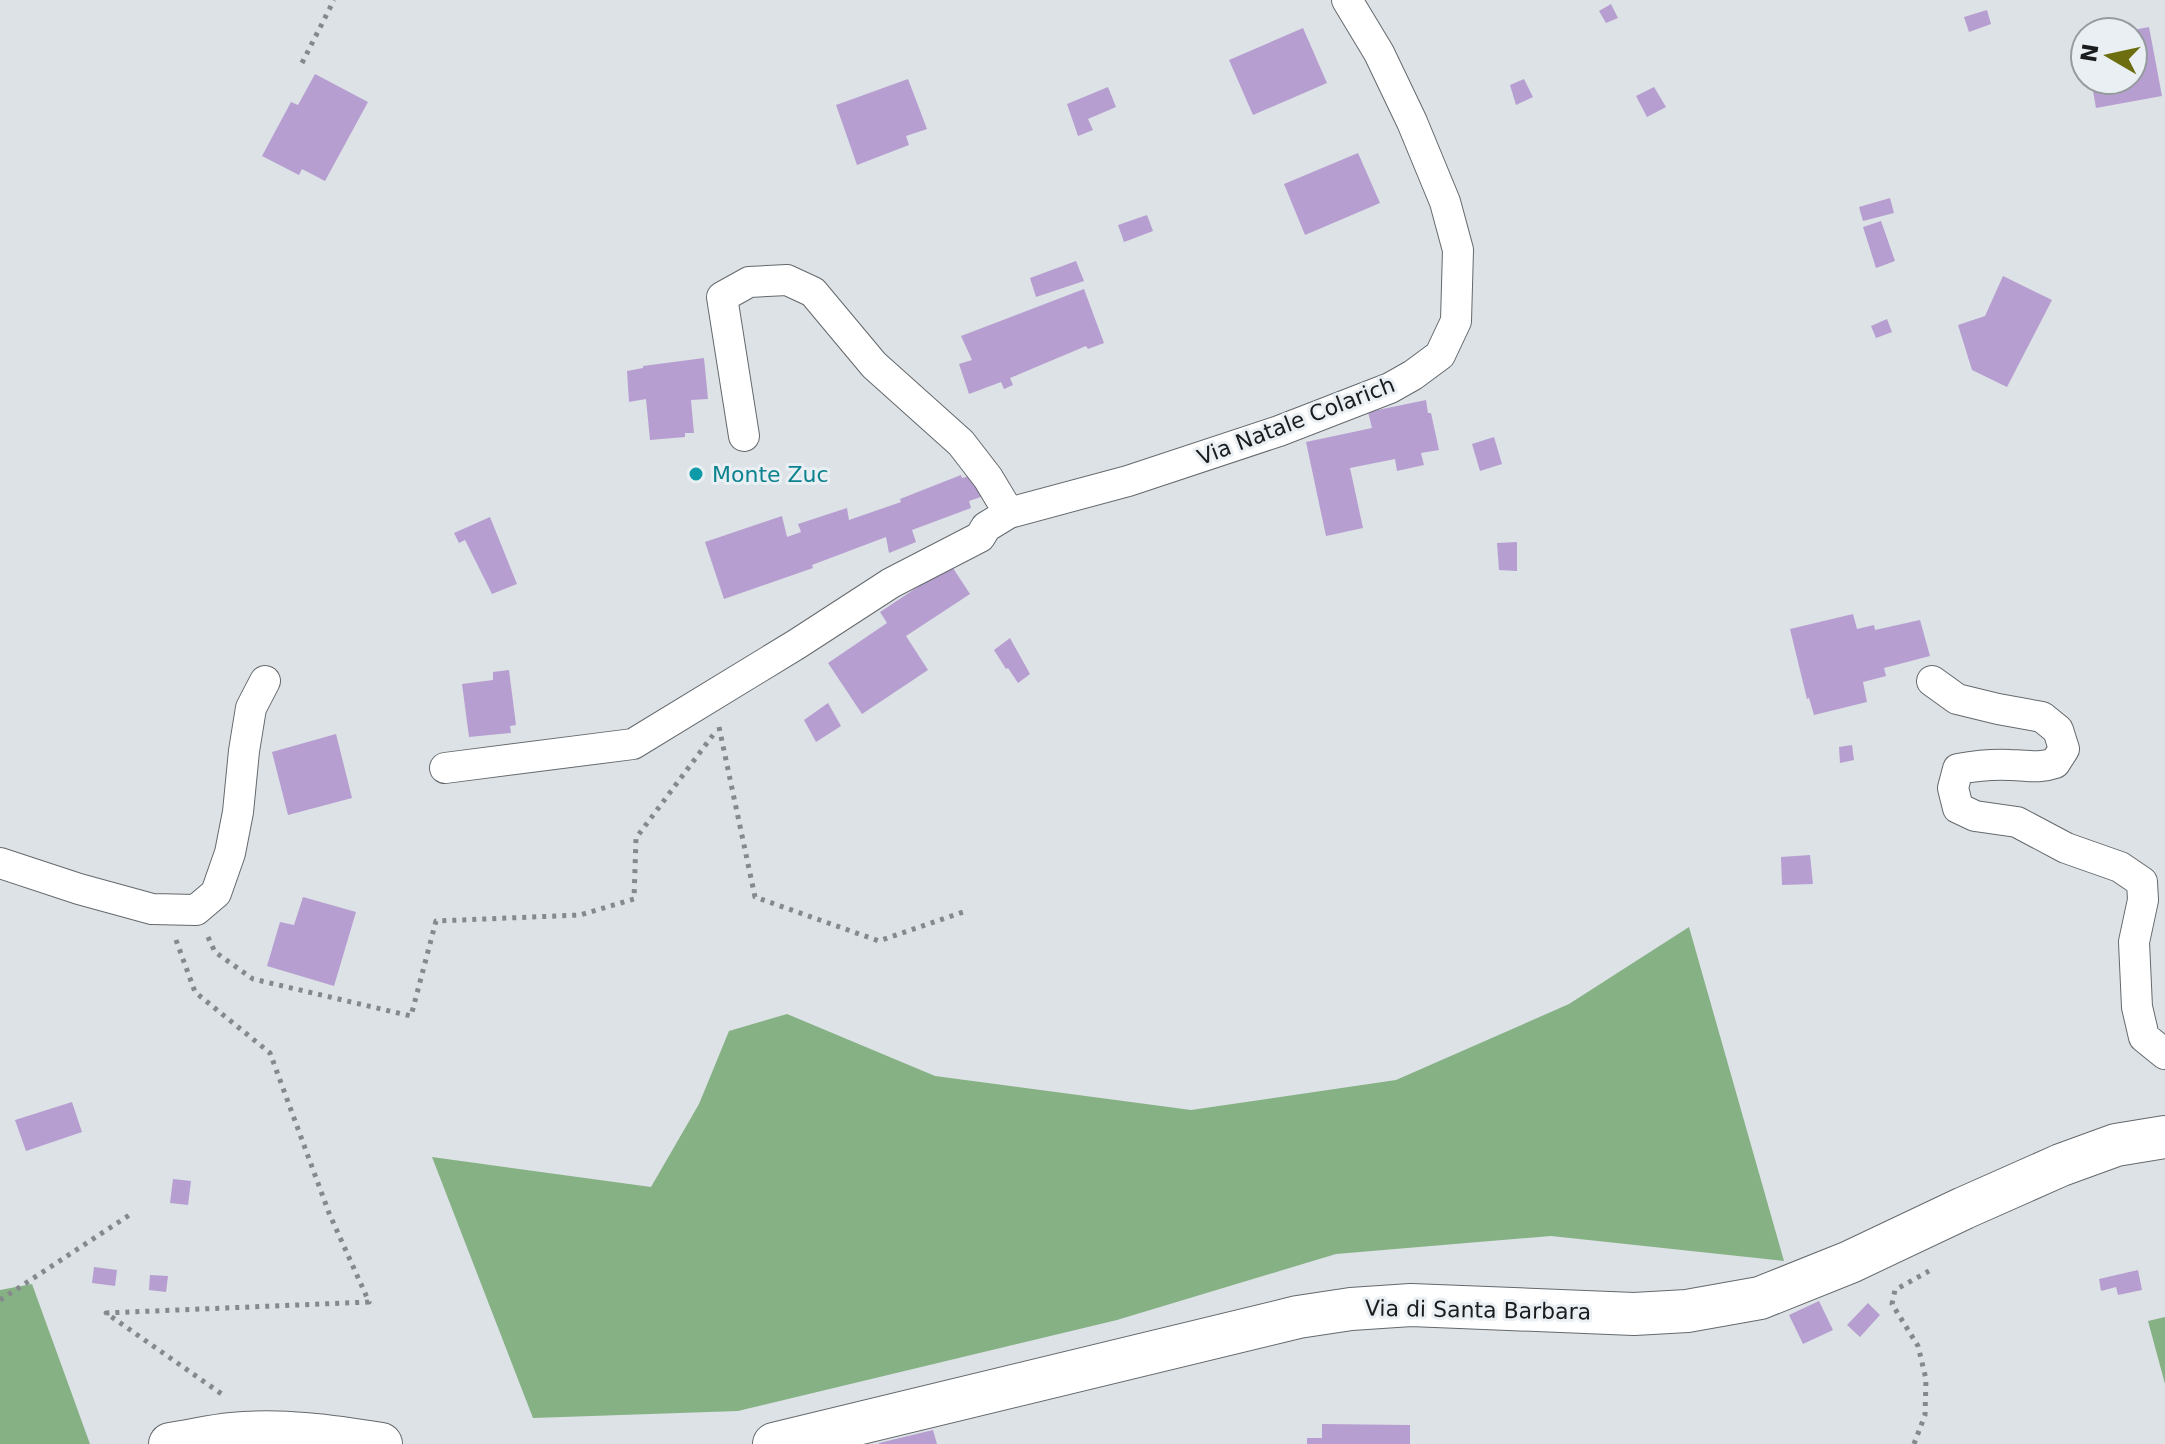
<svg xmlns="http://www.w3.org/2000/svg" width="2165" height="1444" viewBox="0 0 2165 1444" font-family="'DejaVu Sans',sans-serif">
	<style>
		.forest { fill: #86b185 }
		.building { fill: #b79ed1 }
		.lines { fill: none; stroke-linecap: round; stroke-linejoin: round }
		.street-casing { stroke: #64696d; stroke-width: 32 }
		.secondary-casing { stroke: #64696d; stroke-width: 44 }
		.path { stroke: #85898c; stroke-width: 5; stroke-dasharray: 4 6; stroke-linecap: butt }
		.street { stroke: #fff; stroke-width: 30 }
		.secondary { stroke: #fff; stroke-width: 42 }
		.culture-dot { fill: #0f9aa8; stroke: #e9eff3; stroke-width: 3 }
		.labels { text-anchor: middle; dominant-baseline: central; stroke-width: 6; stroke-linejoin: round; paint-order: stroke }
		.street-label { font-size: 22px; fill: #1a1c1e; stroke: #e9eff3 }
		.culture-label { font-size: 22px; fill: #0d838f; stroke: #e9eff3; text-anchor: start }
	</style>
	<rect width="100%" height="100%" fill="#dce2e6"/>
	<path class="forest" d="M1689,927L1784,1261L1551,1236L1336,1254L1117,1320L738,1411L533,1418L432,1157L651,1187L699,1104L729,1031L787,1014L935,1076L1191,1110L1396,1080L1569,1004Z
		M32,1284L90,1444H0V1290Z
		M2165,1317V1384L2148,1321Z"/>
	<path class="building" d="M1611,4L1618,18L1606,23L1599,11Z
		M1987,10L1991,24L1969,32L1964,17Z
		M2149,27L2162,96L2096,108L2091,80H2133V30Z
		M1303,28L1327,83L1253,115L1229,60Z
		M315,74L368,102L325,181L302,169L299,175L262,156L291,102L298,105Z
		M908,79L927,129L906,136L909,145L857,165L836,105Z
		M1524,79L1533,97L1516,105L1510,85Z
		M1108,87L1116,107L1088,119L1093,130L1078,136L1067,104Z
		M1654,87L1666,107L1647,117L1636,96Z
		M1358,153L1380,203L1305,235L1284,184Z
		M1890,198L1894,213L1863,221L1859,207Z
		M1147,215L1153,231L1124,242L1118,225Z
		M1881,221L1895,261L1876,268L1863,227Z
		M1076,261L1084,281L1036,297L1030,278Z
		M2003,276L2052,300L2007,387L1972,370L1958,325L1985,316Z
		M1084,289L1104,343L1088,349L1086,346L1010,378L1013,385L1004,389L1001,382L969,394L959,364L972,360L961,336Z
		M1887,319L1892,332L1876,338L1871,326Z
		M704,358L708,399L691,400L694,433H685V437L650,440L646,399L629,402L627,371L643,368V366Z
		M1426,400L1428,413H1431L1439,450L1421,453L1424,465L1397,471L1395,459L1350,468L1363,528L1326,536L1306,442L1372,428L1368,412Z
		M1494,437L1502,464L1480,471L1472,444Z
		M961,475L962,478L973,475L981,497L969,501L971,508L912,530L916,542L889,553L886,537L812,565L813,568L724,599L705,542L782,516L787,537L801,532L798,524L847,508L849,520L901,502L900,499Z
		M490,517L517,584L492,594L465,540L459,543L454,533Z
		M1517,542V571L1499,570L1497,543Z
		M951,565L970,594L906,636L928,670L862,714L828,663L887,623L880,612Z
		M1853,614L1857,629L1874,625L1875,630L1920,620L1930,656L1884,668L1886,676L1863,682L1867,702L1814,715L1809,698L1807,699L1790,629Z
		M1010,638L1030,674L1018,683L1008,668L1006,669L994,650Z
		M509,670L516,725L510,726L511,733L469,737L462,684L493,680V672Z
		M828,703L841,726L816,742L804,720Z
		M336,734L352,798L288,815L272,752Z
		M1852,745L1854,760L1840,763L1839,747Z
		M1810,855L1813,884L1782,885L1781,857Z
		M303,897L356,912L334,986L267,966L280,922L294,925Z
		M72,1102L82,1132L26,1151L15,1120Z
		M173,1179L191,1181L188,1205L170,1203Z
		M94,1267L117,1270L115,1286L92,1283Z
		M2138,1270L2142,1290L2118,1295L2116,1287L2101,1291L2099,1279Z
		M150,1275L168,1276L166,1292L149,1290Z
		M1819,1301L1833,1330L1803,1344L1789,1315Z
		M1868,1303L1880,1315L1860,1337L1847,1325Z
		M1322,1424L1410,1425V1444H1307V1438H1322Z
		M933,1430L937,1444H879V1443Z"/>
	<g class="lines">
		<g class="street-casing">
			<path id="street" d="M744,436L722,297L749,282L787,280L813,292L874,365L961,443L988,478L1009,513
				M1932,681L1957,699L1998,709L2042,717L2058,730L2064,749L2055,763C2037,769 2028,765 2010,765C1992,764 1975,766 1958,769L1953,788L1958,808L1975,816L2017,822L2066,848L2120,867L2142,882L2143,900L2134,942L2137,1007L2144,1037L2165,1054
				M445,768L633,744L797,644L891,583L980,537L986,527L1009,513L1128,481L1279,431L1390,388L1413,375L1440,355L1456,321L1458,250L1445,202L1412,122L1379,53L1347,0
				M0,863L79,889L152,909L196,910L216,893L230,853L238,812L244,751L251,708L265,681"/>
		</g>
		<g class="secondary-casing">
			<path id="secondary" d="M170,1444C191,1441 211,1436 232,1434C281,1429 333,1436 381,1444
				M774,1444L1298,1317L1351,1309L1411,1305L1634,1314L1687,1311L1760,1298L1850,1262L1964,1208L2061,1165L2116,1145L2165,1137"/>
		</g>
		<path class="path" d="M302,63L334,0
			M719,727L755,897L879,941L966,911
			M208,937L215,952L253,979L411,1016L436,921L580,915L634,899L636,838L713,735
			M176,940L195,992L270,1053L329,1213L369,1302L106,1313L226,1397
			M0,1300L131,1214
			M1914,1444L1925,1415L1926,1379L1918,1346L1892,1304L1895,1290L1929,1271"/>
		<use href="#street" class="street"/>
		<use href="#secondary" class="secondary"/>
	</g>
	<circle class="culture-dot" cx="696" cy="474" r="8"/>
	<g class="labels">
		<g class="street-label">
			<text transform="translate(1296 421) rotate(-21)">Via Natale Colarich</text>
			<text transform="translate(1478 1310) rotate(1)">Via di Santa Barbara</text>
		</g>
		<g class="culture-label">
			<text x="712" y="474">Monte Zuc</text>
		</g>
	</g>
	<g transform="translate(2109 56) rotate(279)"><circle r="38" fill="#e9eff3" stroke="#969b9e" stroke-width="2"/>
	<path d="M0-6L14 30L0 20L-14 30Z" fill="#6c6e10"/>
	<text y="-12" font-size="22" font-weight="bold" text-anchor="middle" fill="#1a1c1e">N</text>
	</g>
</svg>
